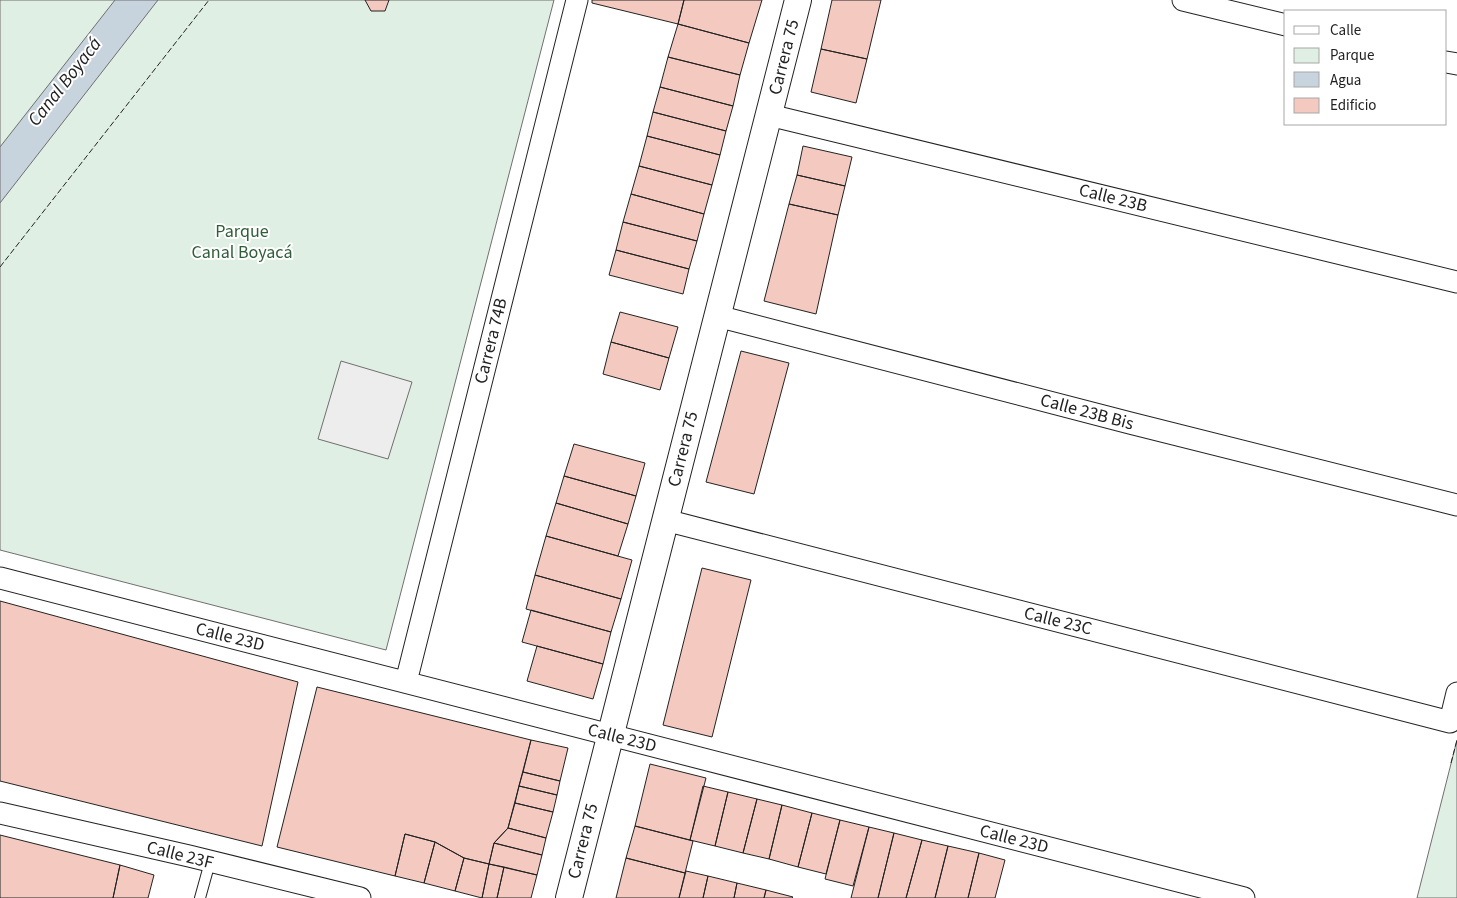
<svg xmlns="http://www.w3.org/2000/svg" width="1457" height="898" viewBox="0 0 1457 898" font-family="'Source Sans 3',sans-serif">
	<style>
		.green { fill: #e0efe3; stroke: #6f6f6f }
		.parking { fill: #ededed; stroke: #6f6f6f }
		.water { fill: #c7d3dd; stroke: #6f6f6f }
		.building { fill: #f3c9c0; stroke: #222 }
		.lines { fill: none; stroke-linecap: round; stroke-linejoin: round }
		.service-casing { stroke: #222; stroke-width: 12 }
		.minor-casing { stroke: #222; stroke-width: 23 }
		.tertiary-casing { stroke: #222; stroke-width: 28 }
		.service { stroke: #fff; stroke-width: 10 }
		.minor { stroke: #fff; stroke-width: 21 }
		.tertiary { stroke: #fff; stroke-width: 26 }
		.fence { stroke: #222; stroke-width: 1; stroke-dasharray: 6 2.5; stroke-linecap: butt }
		.labels { text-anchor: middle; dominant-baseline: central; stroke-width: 4; stroke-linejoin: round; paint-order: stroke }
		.street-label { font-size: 18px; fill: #222; stroke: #fff }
		.park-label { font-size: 18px; fill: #2f5e38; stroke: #fff }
		.water-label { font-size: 19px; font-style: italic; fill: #222; stroke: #fff }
	</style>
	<rect width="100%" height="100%" fill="#fff"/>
	<path class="green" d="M0,0H554L386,650L0,550Z
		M1457,740V898H1417Z"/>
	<path class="parking" d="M341,361L412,382L388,459L318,439Z"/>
	<path class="water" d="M115,0H158L0,203V147Z"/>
	<path class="building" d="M365,0H389L385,11H371Z
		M592,0H684L678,24L592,3Z
		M684,0H762L749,43L678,24Z
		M832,0H881L867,59L821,49Z
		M678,24L749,43L740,75L668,57Z
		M821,49L867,59L856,103L811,92Z
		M668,57L740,75L733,106L660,87Z
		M660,87L733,106L726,131L653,112Z
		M653,112L726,131L720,155L647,136Z
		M647,136L720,155L712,185L639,166Z
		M803,146L852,157L845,186L797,175Z
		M639,166L712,185L704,214L631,194Z
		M797,175L845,186L838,215L789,204Z
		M631,194L704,214L697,241L623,222Z
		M789,204L838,215L816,314L764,301Z
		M623,222L697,241L689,269L616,250Z
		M616,250L689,269L683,294L609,275Z
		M620,312L678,327L669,358L611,342Z
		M611,342L669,358L660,390L603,374Z
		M741,351L789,363L754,494L706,482Z
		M574,444L645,463L636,496L564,476Z
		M564,476L636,496L628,524L556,503Z
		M556,503L628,524L618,556L546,536Z
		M546,536L632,560L621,599L535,575Z
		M702,568L751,580L712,737L663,725Z
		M535,575L621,599L611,632L526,609Z
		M0,601L298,682L262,846L0,781Z
		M531,610L611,632L603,664L522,642Z
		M537,646L603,664L593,699L527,681Z
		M317,687L531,740L508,828L494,843L489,864L464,858L435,842L405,834L395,876L277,847Z
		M531,740L568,748L560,781L523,772Z
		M650,764L706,778L690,840L635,826Z
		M523,772L560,781L557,795L519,786Z
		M519,786L557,795L553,812L515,803Z
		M703,786L728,792L715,846L690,840Z
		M728,792L757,799L743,853L715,846Z
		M757,799L782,805L769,859L743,853Z
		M515,803L553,812L546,838L508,828Z
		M782,805L812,813L798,867L769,859Z
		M812,813L840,820L826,874L798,867Z
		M840,820L869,827L853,886L825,879Z
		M635,826L693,841L685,873L626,858Z
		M869,827L894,833L878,898H851Z
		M508,828L546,838L542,855L494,843Z
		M894,833L922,840L906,898H878Z
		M405,834L435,842L424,883L395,876Z
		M0,835L120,865L113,898H0Z
		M922,840L948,846L935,898H906Z
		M435,842L464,858L455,891L424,883Z
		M494,843L542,855L537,875L489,864Z
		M948,846L979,853L968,898H935Z
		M979,853L1005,860L995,898H968Z
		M464,858L489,864L482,898L455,891Z
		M626,858L685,873L679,898H616Z
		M489,864L504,867L497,898H482Z
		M120,865L154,875L148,898H113Z
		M504,867L537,875L531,898H497Z
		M686,871L708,876L703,898H679Z
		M708,876L737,883L734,898H703Z
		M737,883L766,890L764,898H734Z
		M766,890L793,897L792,898H764Z"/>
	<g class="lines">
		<g class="service-casing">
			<path id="service" d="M200,898L210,862"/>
		</g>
		<g class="minor-casing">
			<path id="minor" d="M1183,0L1286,25
				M1446,62L1457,64
				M769,115L1457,282
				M717,316L1130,423L1457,505
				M665,520L1450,722L1457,693
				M0,578L1244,898
				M406,682L577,0
				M0,813L189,856L360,898"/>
		</g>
		<g class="tertiary-casing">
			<path id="tertiary" d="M569,898L798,0"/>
		</g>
		<use href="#service" class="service"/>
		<use href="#minor" class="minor"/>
		<use href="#tertiary" class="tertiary"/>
		<path class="fence" d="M0,267L209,0
			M1451,763L1457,740"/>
	</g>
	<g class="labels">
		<g class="street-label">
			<text transform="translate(784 57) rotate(-76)">Carrera 75</text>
			<text transform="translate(1113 198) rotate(14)">Calle 23B</text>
			<text transform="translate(491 341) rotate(-76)">Carrera 74B</text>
			<text transform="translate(1087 412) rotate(15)">Calle 23B Bis</text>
			<text transform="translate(683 449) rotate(-76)">Carrera 75</text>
			<text transform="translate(1058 621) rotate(14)">Calle 23C</text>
			<text transform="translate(230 637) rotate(14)">Calle 23D</text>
			<text transform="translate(622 738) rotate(14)">Calle 23D</text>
			<text transform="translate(1014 839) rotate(14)">Calle 23D</text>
			<text transform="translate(583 841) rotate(-76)">Carrera 75</text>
			<text transform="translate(180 855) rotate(14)">Calle 23F</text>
		</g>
		<g class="park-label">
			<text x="242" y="231">Parque<tspan x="242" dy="21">Canal Boyacá</tspan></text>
		</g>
		<g class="water-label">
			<text transform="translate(65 82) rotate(-52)">Canal Boyacá</text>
		</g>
	</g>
	<rect x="1284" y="10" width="162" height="115" fill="#ffffff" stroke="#a7a7a7"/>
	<rect x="1294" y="26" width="25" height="8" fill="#ffffff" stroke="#a7a7a7"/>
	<text x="1330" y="35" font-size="15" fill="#222222">Calle</text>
	<rect x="1294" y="48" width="25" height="15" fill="#e0efe3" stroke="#a7a7a7"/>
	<text x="1330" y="60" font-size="15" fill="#222222">Parque</text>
	<rect x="1294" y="72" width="25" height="15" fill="#c7d3dd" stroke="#a7a7a7"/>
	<text x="1330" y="85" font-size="15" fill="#222222">Agua</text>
	<rect x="1294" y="98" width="25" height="15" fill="#f3c9c0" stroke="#a7a7a7"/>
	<text x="1330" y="110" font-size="15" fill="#222222">Edificio</text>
</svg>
